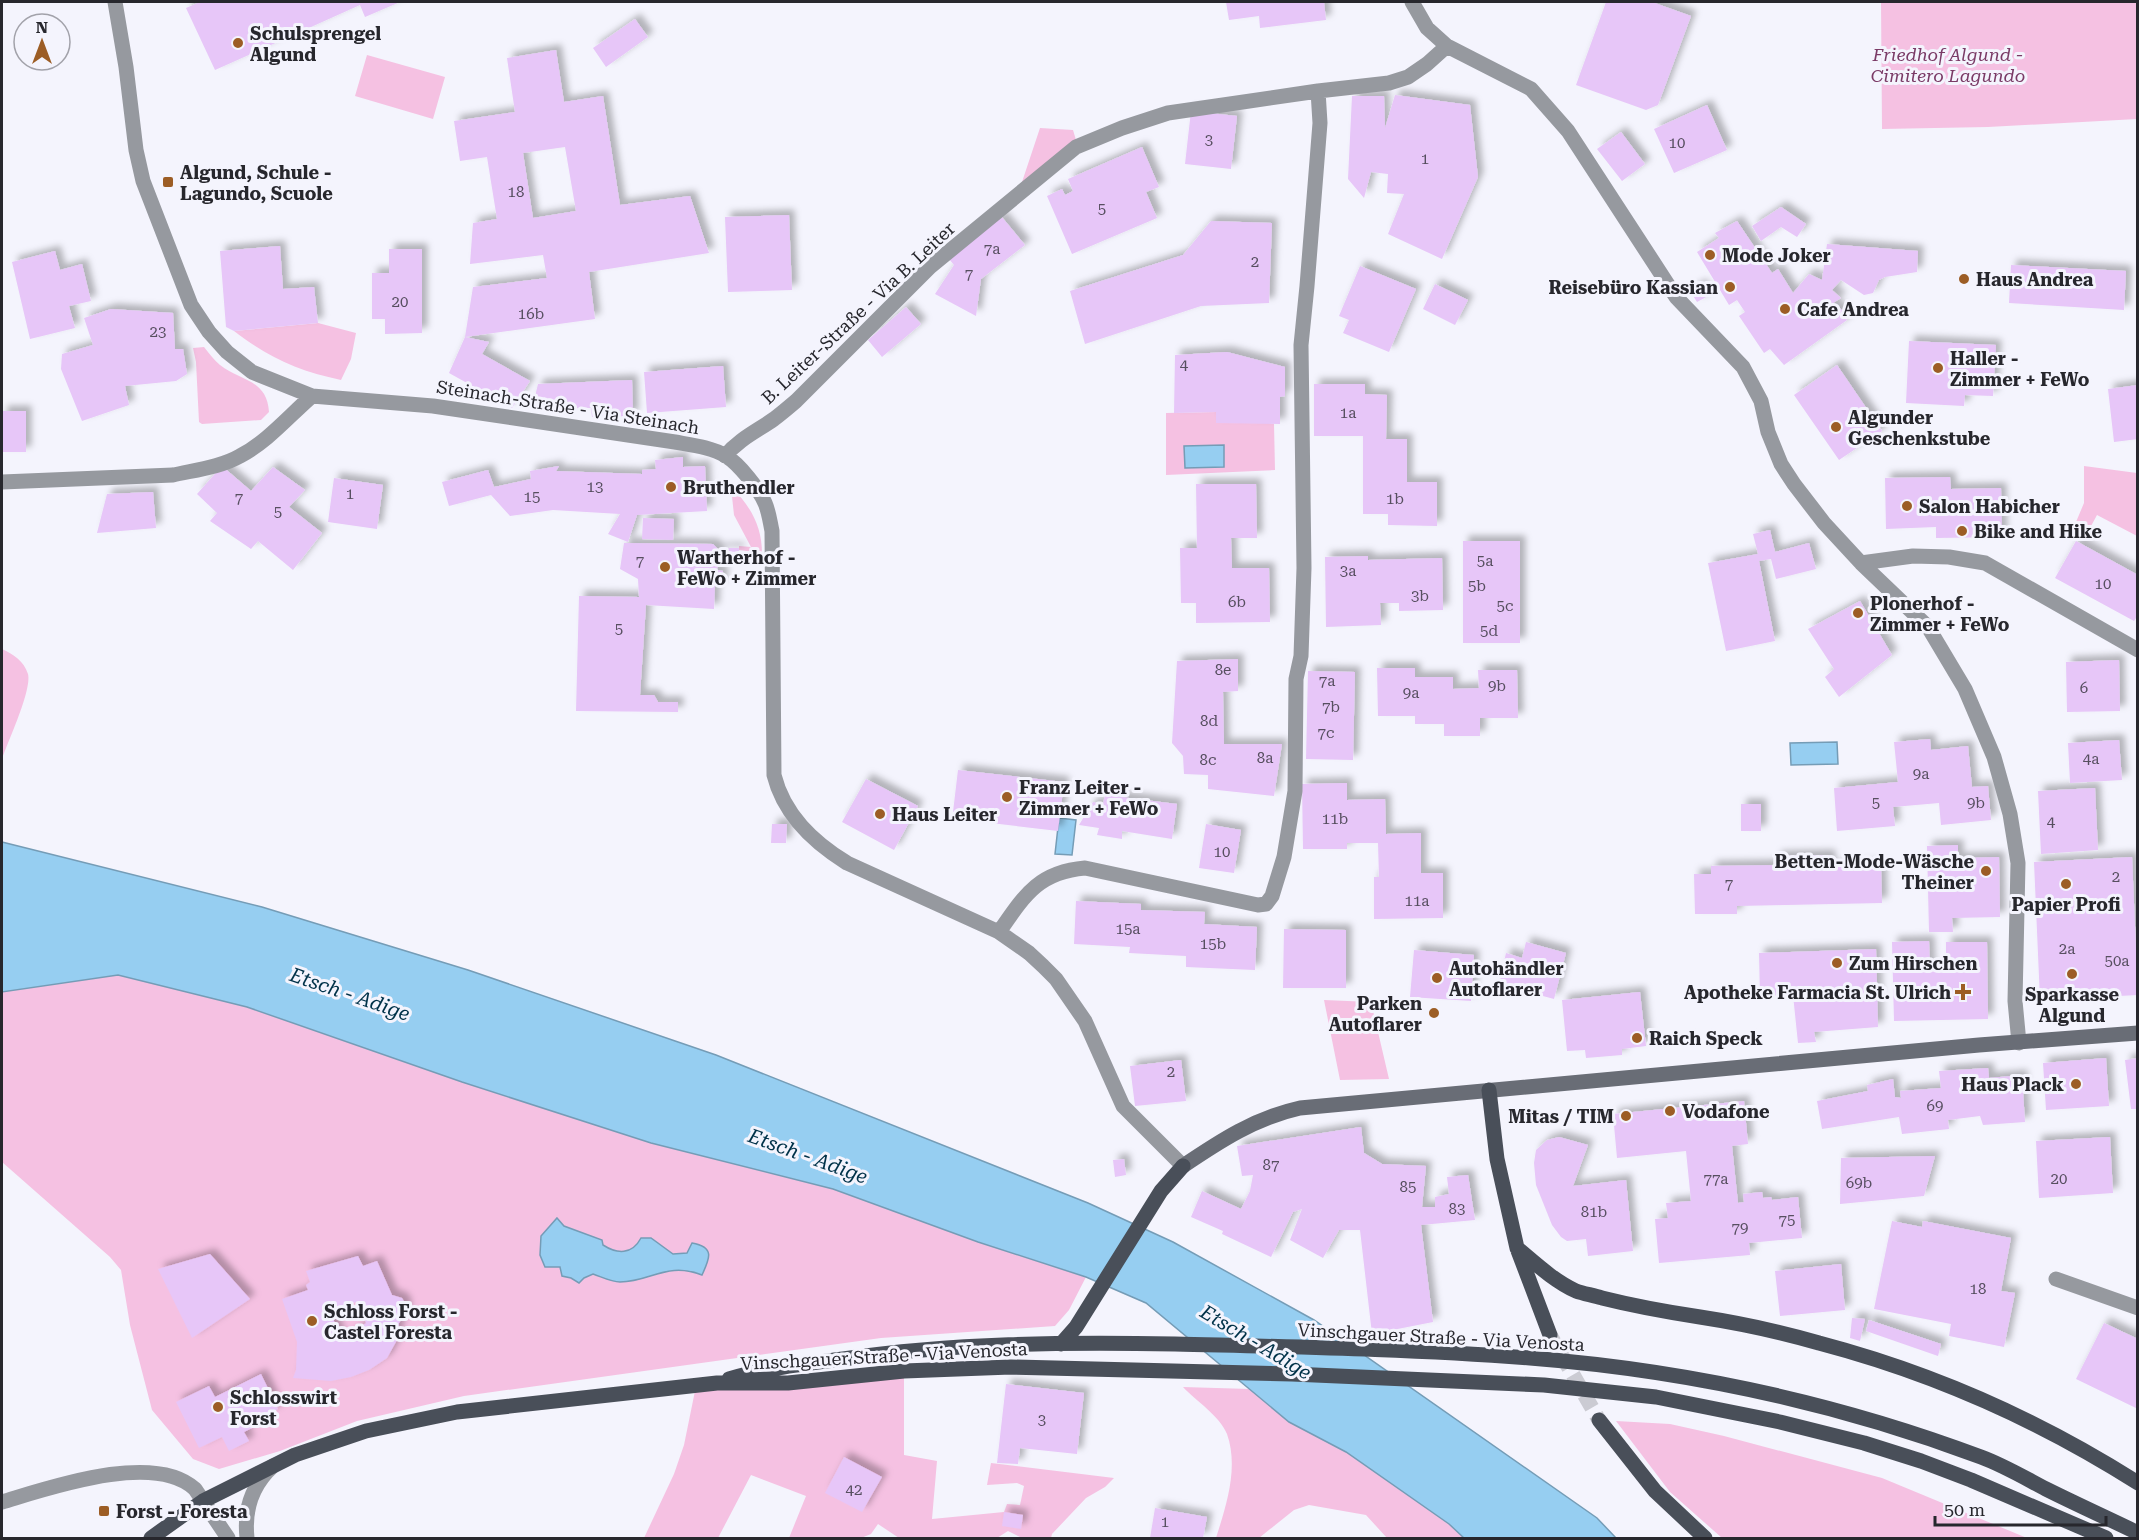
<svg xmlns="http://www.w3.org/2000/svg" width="2139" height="1540" viewBox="0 0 2139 1540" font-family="'Roboto Serif',serif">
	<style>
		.green { fill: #f5c1e2 }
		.water { fill: #96cef1; stroke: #759cb6; stroke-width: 1.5 }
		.building { fill: #e7c6f8; fill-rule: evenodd; filter: url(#shadow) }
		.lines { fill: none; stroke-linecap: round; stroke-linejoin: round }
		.primary-tunnel { stroke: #cbcbd3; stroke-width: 15; stroke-dasharray: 15 8; stroke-linecap: butt }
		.minor { stroke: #96999f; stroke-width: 15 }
		.secondary { stroke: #696d76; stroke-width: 15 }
		.primary { stroke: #494f59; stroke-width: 15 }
		.poi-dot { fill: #9c5d25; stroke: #f4f4fd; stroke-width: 2 }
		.labels { text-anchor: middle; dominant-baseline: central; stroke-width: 6; stroke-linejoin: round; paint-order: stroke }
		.number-label { font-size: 15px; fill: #574f60 }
		.poi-label { font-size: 18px; font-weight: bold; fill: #27272d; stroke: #f4f4fd; text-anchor: start }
		.park-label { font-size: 18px; font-style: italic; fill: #7a3a66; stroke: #f4f4fd }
		.street-label { font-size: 18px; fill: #27272d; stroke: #f4f4fd }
		.water-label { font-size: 20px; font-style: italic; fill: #013249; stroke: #f4f4fd }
	</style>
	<defs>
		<filter id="shadow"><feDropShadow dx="5.5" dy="-5.5" stdDeviation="3" flood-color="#0004"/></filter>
	</defs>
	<rect width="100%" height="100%" fill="#f4f4fd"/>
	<path class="green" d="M1881,2H2137V119L1988,127L1882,129Z
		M367,55L445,77L433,119L355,96Z
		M1040,128L1073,130L1076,140L1021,185Z
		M318,323L356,333L351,359L341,380C298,371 269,358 234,331Z
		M204,347C209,353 214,360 220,365C240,381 267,379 269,412L261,420L202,424L199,422L196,362L193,348Z
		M1216,412L1274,424L1275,470L1166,475V413Z
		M2084,466L2137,473V536L2097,515L2090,528L2076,522L2084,503Z
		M731,487C750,505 762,526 762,553L739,550V546L751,547L734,515Z
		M2,649C13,654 24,661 28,674C32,690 8,741 2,759Z
		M118,975L247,1007L462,1082L651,1143L833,1189L978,1242L1086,1277L1069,1310L1055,1326L881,1338L464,1396L357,1421L280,1451L219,1469L193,1459L152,1410L130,1325L121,1270L110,1257L2,1162V992Z
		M1324,1000L1371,1002L1389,1079L1340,1080Z
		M904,1371V1455L937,1461L932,1519L1004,1512L1007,1504L1020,1505L1024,1486L1017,1483L987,1485L991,1463L1114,1478L1105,1487L1086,1498L1052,1534L1051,1538H1022L1008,1531L997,1538L982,1537L899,1538L878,1524L871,1534L861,1538H789L806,1496L751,1475L718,1538H644L674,1474L684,1445L696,1386Z
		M1183,1387L1250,1389L1289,1422L1346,1452L1449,1524L1464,1538H1387L1366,1515L1309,1505L1294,1510L1259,1538H1216C1226,1506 1239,1468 1227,1434C1220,1416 1196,1401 1183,1387Z
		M1616,1421L1670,1424L1724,1436L1882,1478L2027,1538H1722L1670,1492Z"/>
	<path class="water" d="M1224,445V467L1185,468L1184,446Z
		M1837,742L1838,764L1791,765L1790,743Z
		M1059,818L1076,820L1072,855L1055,854Z
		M2,842L262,907L468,970L716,1055L1088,1203L1173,1242L1314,1320L1597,1518L1616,1538H1464L1449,1524L1346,1452L1289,1422L1146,1303L1086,1277L978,1242L833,1189L651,1143L462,1082L247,1007L118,975L2,992Z
		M557,1218L564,1226L602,1240L603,1245C617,1254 632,1255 641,1238H651L673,1254L687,1253L692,1243C715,1247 710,1258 702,1275C667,1261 651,1282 620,1282C611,1282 602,1277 593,1274L584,1278L579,1283L571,1278L562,1276L560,1267H545L540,1255L541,1236Z"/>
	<path class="building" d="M200,2H400L365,17L360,5L215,70L186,8Z
		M1226,2H1324L1326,20L1260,28L1259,16L1229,20Z
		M1606,2H1652L1691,16L1658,105L1646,110L1576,85Z
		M635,19L648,37L606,67L593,48Z
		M556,50L564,102L603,96L620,205L690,196L709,253L589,272L595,319L465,337L489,342L482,354L530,381L512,408L449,373L465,337L473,287L547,278L543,255L470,264L473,223L497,219L487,157L460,161L454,121L515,112L507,58ZM565,147L576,211L533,218L523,153Z
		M1395,95L1470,105L1478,177L1442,259L1388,234L1404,194L1387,193L1388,174L1371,172L1364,198L1348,179L1352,96H1384L1385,128Z
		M1707,105L1727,150L1674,173L1654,129Z
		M1191,111L1237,116L1231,169L1185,164Z
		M1621,132L1645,164L1622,181L1597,149Z
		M1142,147L1159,187L1146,192L1157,218L1072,254L1047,196L1062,189L1065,195L1073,191L1068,179Z
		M1781,207L1806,224L1797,237L1781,227L1761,241L1752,226Z
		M789,215L792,290L728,292L725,217Z
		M1001,216L1025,245L981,279L976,316L935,294L954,265L949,259Z
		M1211,221L1272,223L1269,303L1201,306L1085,344L1070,291L1183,255Z
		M1737,221L1772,273L1778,269L1793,293L1809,274L1822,280L1827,244L1918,251L1917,272L1885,277L1879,280L1873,293L1864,295L1841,280L1832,290L1841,298L1833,303L1843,311L1847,320L1784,365L1770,349L1764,353L1739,316L1745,312L1737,300L1729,305L1697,252L1719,238L1715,233Z
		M280,246L283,289L314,287L318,323L234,331L226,327L220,251Z
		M389,249H422V333L385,334V319H372V273H389Z
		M55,251L60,270L82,264L91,301L69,306L75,328L30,339L12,262Z
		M2011,265L2126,271L2124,310L2009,303Z
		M1360,266L1416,289L1389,352L1343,333L1349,320L1339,316Z
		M1435,284L1468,300L1455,325L1423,309Z
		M1701,284L1708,296L1697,302L1690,291Z
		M906,307L921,324L882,357L868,340Z
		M111,309L173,313L175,349H183L187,374L176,381L125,386L129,405L82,421L61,369L62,354L93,345L84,318Z
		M1909,341L1996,345L1993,396L1965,395L1964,406L1906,403Z
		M1227,352L1285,367V396L1280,397V424L1216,423V412L1174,413L1175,355Z
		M1837,365L1882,431L1839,460L1794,395Z
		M723,366L726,407L647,413L644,372Z
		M632,380L633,416L592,417L591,408L532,409L538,384Z
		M1314,384H1365V394L1387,395L1386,439H1407V482H1437V526L1388,525V514H1363V436H1314Z
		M2138,385V439L2114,442L2108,389Z
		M2,411H26V452H2Z
		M683,457V467L705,466L707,511L637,515L628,542L608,534L620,514L553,510L510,516L491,495L449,506L442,482L488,470L494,487L531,479L530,471L559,466L556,471L642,474V470L656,469L655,460Z
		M222,466L251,491L273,467L305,490L289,507L322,533L293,570L258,541L251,549L210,521L217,513L197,494Z
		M1950,477L1951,489L2001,488L2002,537L1936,538V527L1886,529L1885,478Z
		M334,478L383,485L377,529L328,522Z
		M1196,484H1256L1257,538H1231L1232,568H1269L1270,622L1196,623V603H1181L1180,548H1197Z
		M153,492L156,528L97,533L107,494Z
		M643,518L674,519L673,540L642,539Z
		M1770,530L1775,552L1809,543L1816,569L1776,579L1771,559L1759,561L1775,641L1726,651L1708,563L1758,554L1753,534Z
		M1463,541H1520V643H1463Z
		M2076,541L2138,575V615L2134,621L2055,578Z
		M624,543L713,544L720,551V548H739V552L720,551L717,570L723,571L722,586L715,585L714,609L646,605L640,695H654L658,702H678V712L576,711L579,596L639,597L638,579L620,569Z
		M1368,556V560L1442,558L1443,610L1399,611V603H1380L1381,625L1326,627L1325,557Z
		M1860,601L1892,655L1839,697L1825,677L1834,669L1808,629Z
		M1238,659V691L1223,692L1224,744H1282L1274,796L1208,789V775L1184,774L1183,756L1172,743L1177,661Z
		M2119,660L2120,711L2067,712L2066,662Z
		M1377,668H1415V677H1453V689L1479,688L1478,670H1517L1518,718H1480V736H1444V724H1415V716H1378Z
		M1308,671L1355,672L1353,760L1306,759Z
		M1930,739L1931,750L1968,746L1972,787L1988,786L1991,820L1941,825L1939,803L1893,807L1895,826L1837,831L1834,788L1898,782L1894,742Z
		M2119,740L2122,780L2070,783L2068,743Z
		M958,770L1064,782L1058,831L982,822L983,816L953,812Z
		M866,779L918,806L894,850L842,822Z
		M1347,783V800L1385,799L1386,834L1421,833V873H1443V918L1374,919V877H1379L1378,843H1347V849H1303L1302,784Z
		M2095,788L2098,850L2041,854L2038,791Z
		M1105,795L1177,804L1172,839L1122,831V839L1097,835L1099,828L1079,825L1093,802L1103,804Z
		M1741,804H1761V831H1741Z
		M772,824H787L786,843H771Z
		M1206,824L1241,830L1234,873L1199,868Z
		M1958,845V858L1999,857L2000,917L1952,918L1953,932H1929L1927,846Z
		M1830,855V866L1881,865L1882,903L1737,906V914H1695L1694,874H1711V866L1776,865V856Z
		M2132,857L2138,995L2040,1000L2034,862Z
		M1076,901L1141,904V910L1205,912L1204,924L1257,927L1255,970L1186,967V956L1129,953L1130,947L1074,944Z
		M1284,929L1346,930V988H1283Z
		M1929,941L1930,968H1946V942H1987L1988,1019L1894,1021L1892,942Z
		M1526,942L1566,953L1554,999L1499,984L1506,953L1522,958Z
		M1876,949L1878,1027L1814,1032L1816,1042L1798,1043L1793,995L1760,996L1759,953Z
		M1414,950L1474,955L1471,1001L1410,997Z
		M1640,992L1646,1046L1622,1049V1055L1586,1058L1585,1050L1567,1051L1562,1000Z
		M2106,1058L2109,1106L2046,1110L2043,1063Z
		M2138,1058V1109H2131L2125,1060Z
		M1181,1060L1186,1101L1135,1106L1130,1066Z
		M1988,1068L1989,1078L2022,1075L2025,1122L1983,1125L1980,1116L1948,1120L1949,1129L1902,1134L1899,1117L1822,1129L1817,1101L1868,1091L1867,1085L1893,1079L1895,1097L1901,1098L1900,1091L1941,1088L1939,1071Z
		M1744,1101L1748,1144L1732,1146L1738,1203L1744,1202L1743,1194L1762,1192L1763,1198L1771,1197L1772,1200L1798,1197L1802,1238L1749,1243L1750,1255L1659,1263L1655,1219L1668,1218L1666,1203L1691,1201L1686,1151L1617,1158L1613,1114Z
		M1361,1127L1364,1153L1382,1164L1426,1166L1422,1207H1435V1197L1449,1194L1447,1177L1468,1175L1475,1220L1421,1225L1433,1322L1372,1334L1360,1230H1339L1323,1258L1290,1240L1302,1209L1293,1212L1271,1257L1222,1234L1223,1231L1191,1217L1202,1191L1241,1209L1250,1191L1253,1175L1242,1176L1237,1146Z
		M1559,1137L1588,1145L1573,1186L1626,1180L1633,1251L1588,1256L1586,1239L1567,1241L1561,1237L1552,1225L1536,1185L1534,1163L1536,1150L1547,1140Z
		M2110,1137L2113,1193L2039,1198L2036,1141Z
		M1935,1156L1924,1196L1840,1204L1841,1158Z
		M1124,1159L1126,1175L1115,1177L1113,1160Z
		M1892,1221L1922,1227L1923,1221L2011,1238L2001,1291L2015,1293L2004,1347L1949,1336L1951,1324L1874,1309Z
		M210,1254L250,1299L192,1338L158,1269Z
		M358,1256L363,1266L377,1261L392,1295L402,1298L406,1305V1313L399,1323L397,1340L387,1358L369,1370L351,1377L331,1381L293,1378L296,1370L297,1342L282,1299L308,1290L306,1285L310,1282L306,1271ZM359,1301L366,1323L342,1341L330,1311Z
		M1841,1264L1845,1310L1780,1316L1775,1271Z
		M1852,1318L1865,1319L1860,1341L1850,1338Z
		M1869,1320L1941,1344L1938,1356L1866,1331Z
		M2104,1323L2138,1339V1409L2076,1379Z
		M261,1374L278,1409L249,1424L252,1428L244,1432L249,1441L229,1451L222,1437L199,1448L176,1402L209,1386L215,1397Z
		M1006,1384L1084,1393L1077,1454L1020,1448L1018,1464L997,1463Z
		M844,1457L882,1477L862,1512L825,1493Z
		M1155,1508L1207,1517L1203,1538H1150Z
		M1004,1512L1023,1515L1021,1529L1002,1526Z"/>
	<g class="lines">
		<path class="primary-tunnel" d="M1550,1335L1599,1420"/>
		<path class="minor" d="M115,2L126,67L136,150L143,181L191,305L209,332L227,352L252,372L312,396L433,406L675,442C692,445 711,447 726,456C739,464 759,489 765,503C769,512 770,522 772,531L774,775C784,815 813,842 847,863L999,932L1029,953L1043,966L1056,979L1085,1021L1123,1106L1183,1166
			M1412,2L1427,28L1447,46L1531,89L1568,131L1676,297L1743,367L1761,401L1768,432L1781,464L1794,484L1824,523L1861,563L1928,627L1965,689L1994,757L2010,814L2018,863L2015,1001L2019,1043
			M725,456C739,439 757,431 774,419C782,413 789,407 796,401L930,267L1076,147L1122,128L1168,113L1318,91L1389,83L1408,77L1427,64L1447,46
			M2,482L173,475C195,470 221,467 240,456C267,442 289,416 312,396
			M1861,563L1913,556L1949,557L1985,563L2138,650
			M999,932C1024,896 1038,872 1085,868L1258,905L1266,904L1272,896L1284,857L1295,791L1296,679L1301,656L1304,568L1301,345L1307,286L1320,123L1318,91
			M2056,1279L2138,1308
			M2,1502C49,1488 154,1451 195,1489L228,1538
			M247,1538C244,1510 252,1485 273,1466"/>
		<path class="secondary" d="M1183,1166C1220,1141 1255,1118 1300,1108L1979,1045L2138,1033"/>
		<path class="primary" d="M1489,1090L1497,1159L1517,1248L1550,1335
			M1517,1248C1535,1263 1554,1281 1576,1291C1584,1294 1593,1295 1602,1298C1634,1306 1667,1312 1700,1317C1739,1323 1781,1332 1819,1343C1933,1373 2039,1420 2138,1483
			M1061,1344L1076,1327L1161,1191L1183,1166
			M729,1379C766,1368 804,1364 843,1359C953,1343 1064,1342 1175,1344C1293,1347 1412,1349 1530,1358C1683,1370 1837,1403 1981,1457C2003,1465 2025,1478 2046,1489C2076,1504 2107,1518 2138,1533
			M1599,1420L1655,1491L1705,1538
			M151,1538L203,1501L295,1455L366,1431L457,1412L717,1383H788L904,1371L1011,1367L1292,1374L1544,1385L1656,1397L1780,1422L1864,1443L1921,1461L1971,1480L2106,1538"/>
	</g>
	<g class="poi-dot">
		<circle cx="238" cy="43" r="6"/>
		<rect x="162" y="176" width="12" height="12" rx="3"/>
		<circle cx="1710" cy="255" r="6"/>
		<circle cx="1964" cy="279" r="6"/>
		<circle cx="1730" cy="287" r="6"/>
		<circle cx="1785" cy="309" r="6"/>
		<circle cx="1938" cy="368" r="6"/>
		<circle cx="1836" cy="427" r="6"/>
		<circle cx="671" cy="487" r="6"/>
		<circle cx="1907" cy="506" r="6"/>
		<circle cx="1962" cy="531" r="6"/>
		<circle cx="665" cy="567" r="6"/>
		<circle cx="1858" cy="613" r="6"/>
		<circle cx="1007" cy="797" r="6"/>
		<circle cx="880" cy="814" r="6"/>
		<circle cx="1986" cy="871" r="6"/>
		<circle cx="2066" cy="884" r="6"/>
		<circle cx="1837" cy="963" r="6"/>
		<circle cx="2072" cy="974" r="6"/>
		<circle cx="1437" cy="978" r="6"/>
		<path d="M1960 983h6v6h6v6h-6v6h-6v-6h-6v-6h6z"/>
		<circle cx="1434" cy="1013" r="6"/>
		<circle cx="1637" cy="1038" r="6"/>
		<circle cx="2076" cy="1084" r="6"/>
		<circle cx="1670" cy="1111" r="6"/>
		<circle cx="1626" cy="1116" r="6"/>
		<circle cx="312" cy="1321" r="6"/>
		<circle cx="218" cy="1407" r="6"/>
		<rect x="98" y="1505" width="12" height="12" rx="3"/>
	</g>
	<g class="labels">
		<g class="number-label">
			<text x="1209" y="140">3</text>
			<text x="1677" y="143">10</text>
			<text x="1425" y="159">1</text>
			<text x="516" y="192">18</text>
			<text x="1102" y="209">5</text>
			<text x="992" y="249">7a</text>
			<text x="1255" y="262">2</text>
			<text x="969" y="274">7</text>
			<text x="400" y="302">20</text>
			<text x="531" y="314">16b</text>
			<text x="158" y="332">23</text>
			<text x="1184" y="365">4</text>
			<text x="1348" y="413">1a</text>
			<text x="595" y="487">13</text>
			<text x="350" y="494">1</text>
			<text x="532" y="497">15</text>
			<text x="239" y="498">7</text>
			<text x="1395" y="499">1b</text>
			<text x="278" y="512">5</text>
			<text x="640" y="561">7</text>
			<text x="1485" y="561">5a</text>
			<text x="1348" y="571">3a</text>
			<text x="2103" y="584">10</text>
			<text x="1477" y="586">5b</text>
			<text x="1420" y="596">3b</text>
			<text x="1237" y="602">6b</text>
			<text x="1505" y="606">5c</text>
			<text x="619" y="629">5</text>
			<text x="1489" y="631">5d</text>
			<text x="1223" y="670">8e</text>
			<text x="1327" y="681">7a</text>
			<text x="1497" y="686">9b</text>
			<text x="2084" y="688">6</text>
			<text x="1411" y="693">9a</text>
			<text x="1331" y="707">7b</text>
			<text x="1209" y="721">8d</text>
			<text x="1326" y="733">7c</text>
			<text x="1265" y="758">8a</text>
			<text x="2091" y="759">4a</text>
			<text x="1208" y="760">8c</text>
			<text x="1921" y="774">9a</text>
			<text x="1876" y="803">5</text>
			<text x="1976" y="803">9b</text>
			<text x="1335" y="819">11b</text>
			<text x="2051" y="822">4</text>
			<text x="1222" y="852">10</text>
			<text x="2116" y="877">2</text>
			<text x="1729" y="884">7</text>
			<text x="1417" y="901">11a</text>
			<text x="1128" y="929">15a</text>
			<text x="1213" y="944">15b</text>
			<text x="2067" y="949">2a</text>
			<text x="2117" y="961">50a</text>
			<text x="1171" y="1072">2</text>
			<text x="1935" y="1106">69</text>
			<text x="1271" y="1165">87</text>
			<text x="1716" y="1179">77a</text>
			<text x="2059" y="1179">20</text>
			<text x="1859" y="1183">69b</text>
			<text x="1408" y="1187">85</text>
			<text x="1457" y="1209">83</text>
			<text x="1594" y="1212">81b</text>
			<text x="1787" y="1220">75</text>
			<text x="1740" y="1228">79</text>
			<text x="1978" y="1289">18</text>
			<text x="1042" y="1420">3</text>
			<text x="854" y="1490">42</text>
			<text x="1165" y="1522">1</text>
		</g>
		<g class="poi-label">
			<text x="250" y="33">Schulsprengel<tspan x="250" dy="21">Algund</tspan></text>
			<text x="180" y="172">Algund, Schule -<tspan x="180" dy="21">Lagundo, Scuole</tspan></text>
			<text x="1722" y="255">Mode Joker</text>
			<text x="1976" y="279">Haus Andrea</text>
			<text x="1718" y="287" text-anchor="end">Reisebüro Kassian</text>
			<text x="1797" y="309">Cafe Andrea</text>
			<text x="1950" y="358">Haller -<tspan x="1950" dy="21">Zimmer + FeWo</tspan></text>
			<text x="1848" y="417">Algunder<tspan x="1848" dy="21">Geschenkstube</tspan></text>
			<text x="683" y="487">Bruthendler</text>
			<text x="1919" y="506">Salon Habicher</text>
			<text x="1974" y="531">Bike and Hike</text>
			<text x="677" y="557">Wartherhof -<tspan x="677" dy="21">FeWo + Zimmer</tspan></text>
			<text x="1870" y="603">Plonerhof -<tspan x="1870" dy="21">Zimmer + FeWo</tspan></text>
			<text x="1019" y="787">Franz Leiter -<tspan x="1019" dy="21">Zimmer + FeWo</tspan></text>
			<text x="892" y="814">Haus Leiter</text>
			<text x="1974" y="861" text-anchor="end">Betten-Mode-Wäsche<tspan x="1974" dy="21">Theiner</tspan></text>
			<text x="2066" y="904" text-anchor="middle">Papier Profi</text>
			<text x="1849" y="963">Zum Hirschen</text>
			<text x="1449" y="968">Autohändler<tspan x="1449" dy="21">Autoflarer</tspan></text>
			<text x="1951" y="992" text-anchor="end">Apotheke Farmacia St. Ulrich</text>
			<text x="2072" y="994" text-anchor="middle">Sparkasse<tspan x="2072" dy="21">Algund</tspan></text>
			<text x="1422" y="1003" text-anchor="end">Parken<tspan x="1422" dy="21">Autoflarer</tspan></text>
			<text x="1649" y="1038">Raich Speck</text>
			<text x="2064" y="1084" text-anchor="end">Haus Plack</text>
			<text x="1682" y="1111">Vodafone</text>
			<text x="1614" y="1116" text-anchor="end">Mitas / TIM</text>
			<text x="324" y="1311">Schloss Forst -<tspan x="324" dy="21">Castel Foresta</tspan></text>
			<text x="230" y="1397">Schlosswirt<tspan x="230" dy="21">Forst</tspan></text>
			<text x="116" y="1511">Forst - Foresta</text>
		</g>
		<g class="park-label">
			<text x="1948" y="54">Friedhof Algund -<tspan x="1948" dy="21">Cimitero Lagundo</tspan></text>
		</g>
		<g class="street-label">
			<text transform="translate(858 313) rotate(-43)">B. Leiter-Straße - Via B. Leiter</text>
			<text transform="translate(568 407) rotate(9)">Steinach-Straße - Via Steinach</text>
			<text transform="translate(1441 1337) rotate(3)">Vinschgauer Straße - Via Venosta</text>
			<text transform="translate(884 1356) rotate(-3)">Vinschgauer Straße - Via Venosta</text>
		</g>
		<g class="water-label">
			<text transform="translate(350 994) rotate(19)">Etsch - Adige</text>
			<text transform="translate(808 1156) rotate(20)">Etsch - Adige</text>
			<text transform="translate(1256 1342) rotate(31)">Etsch - Adige</text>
		</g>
	</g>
	<rect width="2139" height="1540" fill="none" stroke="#27272d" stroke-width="6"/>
	<g transform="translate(42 42)"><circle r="28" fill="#f4f4fd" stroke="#a2a2aa" stroke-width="1.5"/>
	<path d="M0-4.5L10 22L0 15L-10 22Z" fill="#9c5d25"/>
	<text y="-9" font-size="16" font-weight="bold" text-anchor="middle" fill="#27272d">N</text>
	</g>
	<path d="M1935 1516v9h171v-9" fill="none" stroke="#27272d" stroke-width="3"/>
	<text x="1944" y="1516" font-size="18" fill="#27272d" stroke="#f4f4fd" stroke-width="4.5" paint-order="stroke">50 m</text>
</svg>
